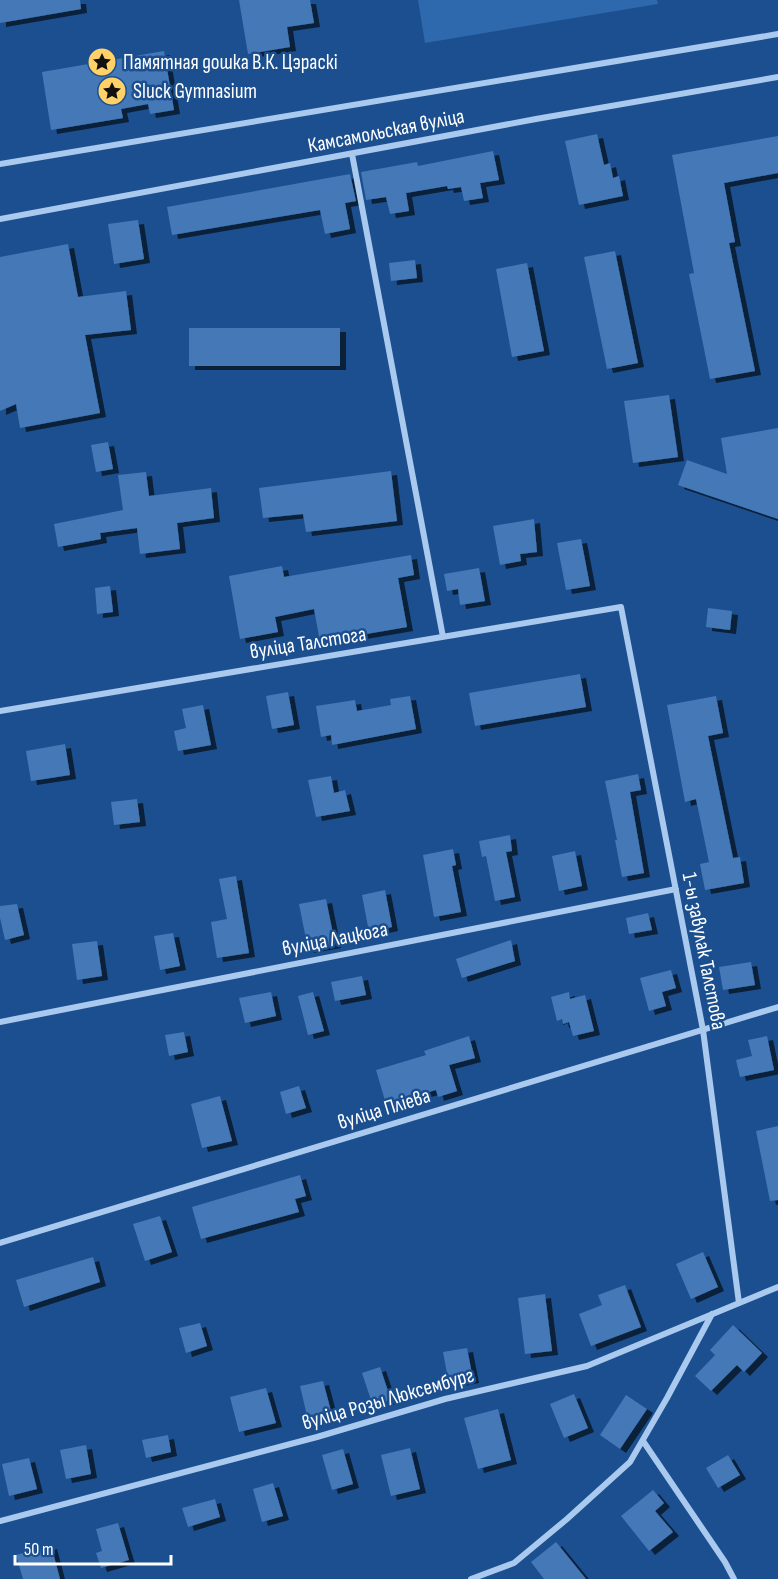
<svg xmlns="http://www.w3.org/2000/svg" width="778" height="1579" viewBox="0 0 778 1579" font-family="'Sofia Sans Condensed',sans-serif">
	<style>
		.green { fill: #2e69ad }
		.building { fill: #4478b7; filter: url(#shadow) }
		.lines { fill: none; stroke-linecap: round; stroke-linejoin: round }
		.street { stroke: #a9c9ee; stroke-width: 6 }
		.labels { text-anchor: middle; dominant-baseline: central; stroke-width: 5; stroke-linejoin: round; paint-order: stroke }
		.poi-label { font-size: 21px; fill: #fff; stroke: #1b4f8f; text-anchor: start }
		.street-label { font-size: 21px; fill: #fff; stroke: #1b4f8f }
	</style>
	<defs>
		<filter id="shadow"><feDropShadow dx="6" dy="4" stdDeviation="0" flood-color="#0009"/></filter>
	</defs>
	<rect width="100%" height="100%" fill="#1b4f8f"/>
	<path class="green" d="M418,0H657L658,4L425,43Z"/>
	<path class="building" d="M0,0H80L81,9L0,23Z
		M239,0H310L314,23L287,27L290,47L248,54Z
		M164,51L174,110L150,114L148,104L121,109L123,118L51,130L42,72Z
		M597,134L604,165L610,163L613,178L619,176L623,196L579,205L565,141Z
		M778,136V173L724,183L735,242L729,243L755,371L710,379L689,274L694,273L672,155Z
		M493,151L499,180L480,183L483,198L464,201L461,187L448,189L447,186L406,193L409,211L390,214L386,197L366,200L361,172L417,162L418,166Z
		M350,174L356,201L345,203L350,229L325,234L320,210L172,235L167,207Z
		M138,220L144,259L114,264L108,224Z
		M68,244L78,297L126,291L131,330L85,335L100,413L20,428L16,404L0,411V257Z
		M615,251L638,363L607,369L584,257Z
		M415,260L417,278L391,281L389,263Z
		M527,263L544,351L512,357L496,269Z
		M189,328H340V366H189Z
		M669,395L678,457L633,463L624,401Z
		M778,428V519L678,485L687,460L727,474L721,438Z
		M108,442L113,469L96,472L91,445Z
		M391,471L397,521L306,532L303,514L263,518L259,488Z
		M146,472L149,496L211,488L214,518L177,523L180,549L140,554L137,528L100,533L101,539L58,547L54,524L123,510L118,475Z
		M534,519L537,552L520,554L521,561L500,565L493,526Z
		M581,539L590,586L566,590L557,543Z
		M411,555L414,575L398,578L407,627L320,642L314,609L275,617L278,632L240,639L229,576L282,566L284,577Z
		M479,568L485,601L460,605L458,589L447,591L444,574Z
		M110,586L113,612L97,614L95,588Z
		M708,608L732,611L730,630L706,627Z
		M580,674L586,707L475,726L469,693Z
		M288,692L294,725L272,729L266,696Z
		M410,696L416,729L332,745L331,735L321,737L316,706L355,700L357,711L391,705L390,699Z
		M716,696L723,733L708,736L733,858L740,857L744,883L705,890L700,864L709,862L696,799L685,802L667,705Z
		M203,705L211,745L178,751L174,731L186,728L182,709Z
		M65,744L70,775L31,781L26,751Z
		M638,774L641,790L630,792L644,873L622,877L615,840H617L605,781Z
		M331,776L334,793L345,790L350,811L316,817L308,780Z
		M137,799L140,822L114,825L111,802Z
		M510,835L512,851L506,852L515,897L495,901L486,856L482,857L479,841Z
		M453,849L456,865L452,866L461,912L434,917L423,855Z
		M575,851L582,886L559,891L552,856Z
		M236,876L249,953L217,958L211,922L227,919L219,879Z
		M385,890L392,927L369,932L362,895Z
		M326,899L335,944L308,949L299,904Z
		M17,904L24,935L5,940L0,918V906Z
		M648,913L652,930L629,934L626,918Z
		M173,933L180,966L160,970L154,936Z
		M511,940L515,961L462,978L456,959Z
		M97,941L102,976L77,980L72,944Z
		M751,962L755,985L723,990L719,967Z
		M671,970L676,988L662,992L666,1006L649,1011L640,978Z
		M362,976L366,995L335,1001L331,982Z
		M271,992L276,1016L245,1023L239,998Z
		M313,992L324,1031L308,1035L298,996Z
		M569,992L570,999L585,995L594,1031L573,1036L569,1022L563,1024L562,1019L557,1021L551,997Z
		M184,1032L188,1052L169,1056L165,1035Z
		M469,1036L475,1058L449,1065L457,1091L438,1097L436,1090L386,1104L376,1070L426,1055L424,1051Z
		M767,1036L774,1070L740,1077L736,1060L752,1056L748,1040Z
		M299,1086L306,1108L286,1114L280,1092Z
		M220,1096L232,1141L202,1148L191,1104Z
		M778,1126V1200L770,1201L756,1131Z
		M300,1175L306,1196L295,1199L299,1212L201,1239L192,1207Z
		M160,1216L172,1252L145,1261L133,1224Z
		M703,1252L718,1287L691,1299L676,1264Z
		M93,1257L100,1282L24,1307L16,1280Z
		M625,1285L641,1327L591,1346L579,1314L602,1305L598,1295Z
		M545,1294L552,1351L525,1354L518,1298Z
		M200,1323L207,1346L186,1353L179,1328Z
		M733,1325L762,1353L744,1372L737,1365L711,1391L695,1376L715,1355L710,1350Z
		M467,1348L473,1379L449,1384L443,1352Z
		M380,1367L391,1400L373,1406L362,1373Z
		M323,1381L332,1415L308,1420L300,1386Z
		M266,1388L276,1423L239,1432L230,1397Z
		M574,1394L588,1428L564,1438L550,1404Z
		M626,1395L647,1409L620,1449L600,1435Z
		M498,1409L511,1460L478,1469L464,1418Z
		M168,1435L171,1452L146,1458L142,1440Z
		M86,1445L91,1474L66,1479L60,1450Z
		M410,1448L420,1489L391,1496L381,1455Z
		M343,1449L353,1484L332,1490L322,1455Z
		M728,1455L740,1475L718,1488L706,1468Z
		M29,1458L37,1489L9,1496L2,1464Z
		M273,1483L283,1516L262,1522L253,1489Z
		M653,1490L664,1503L655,1511L673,1532L649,1551L621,1516Z
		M215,1499L220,1517L188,1527L182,1508Z
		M118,1523L129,1560L101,1568L96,1553L102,1551L96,1529Z
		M556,1542L586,1579H544L531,1562Z
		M51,1545L60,1579H23L16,1555Z"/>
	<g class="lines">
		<path class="street" d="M352,154L443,637
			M0,164L778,34
			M0,219L536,119L778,77
			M0,711L621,607L703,1030L739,1303
			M0,1022L676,889
			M0,1243L778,1007
			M643,1441L725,1562L734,1579
			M0,1521L317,1437L445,1399L587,1366L778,1287
			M471,1579L514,1563L567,1519L630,1462L667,1398L712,1314"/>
	</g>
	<defs>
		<g id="sight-disc" transform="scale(1.5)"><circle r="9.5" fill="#ffd166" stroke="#1b4f8f"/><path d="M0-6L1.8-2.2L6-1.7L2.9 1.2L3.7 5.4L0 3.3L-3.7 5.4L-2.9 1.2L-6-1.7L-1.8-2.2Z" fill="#111"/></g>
	</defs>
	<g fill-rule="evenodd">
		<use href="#sight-disc" x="102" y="62"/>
		<use href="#sight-disc" x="112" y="91"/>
	</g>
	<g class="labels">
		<g class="poi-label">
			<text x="123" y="62">Памятная дошка В.К. Цэраскі</text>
			<text x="133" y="91">Sluck Gymnasium</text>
		</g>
		<g class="street-label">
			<text transform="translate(386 131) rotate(-11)">Камсамольская вуліца</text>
			<text transform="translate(308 643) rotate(-9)">вуліца Талстога</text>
			<text transform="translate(335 939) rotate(-11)">вуліца Лацкога</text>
			<text transform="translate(704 951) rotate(79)">1-ы завулак Талстова</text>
			<text transform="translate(384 1109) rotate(-17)">вуліца Пліева</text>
			<text transform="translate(388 1399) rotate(-16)">вуліца Розы Люксембург</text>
		</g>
	</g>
	<path d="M15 1555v9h156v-9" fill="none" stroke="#ffffff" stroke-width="3"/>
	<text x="24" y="1555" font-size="18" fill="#ffffff" stroke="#1b4f8f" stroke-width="4.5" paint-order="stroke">50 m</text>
</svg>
